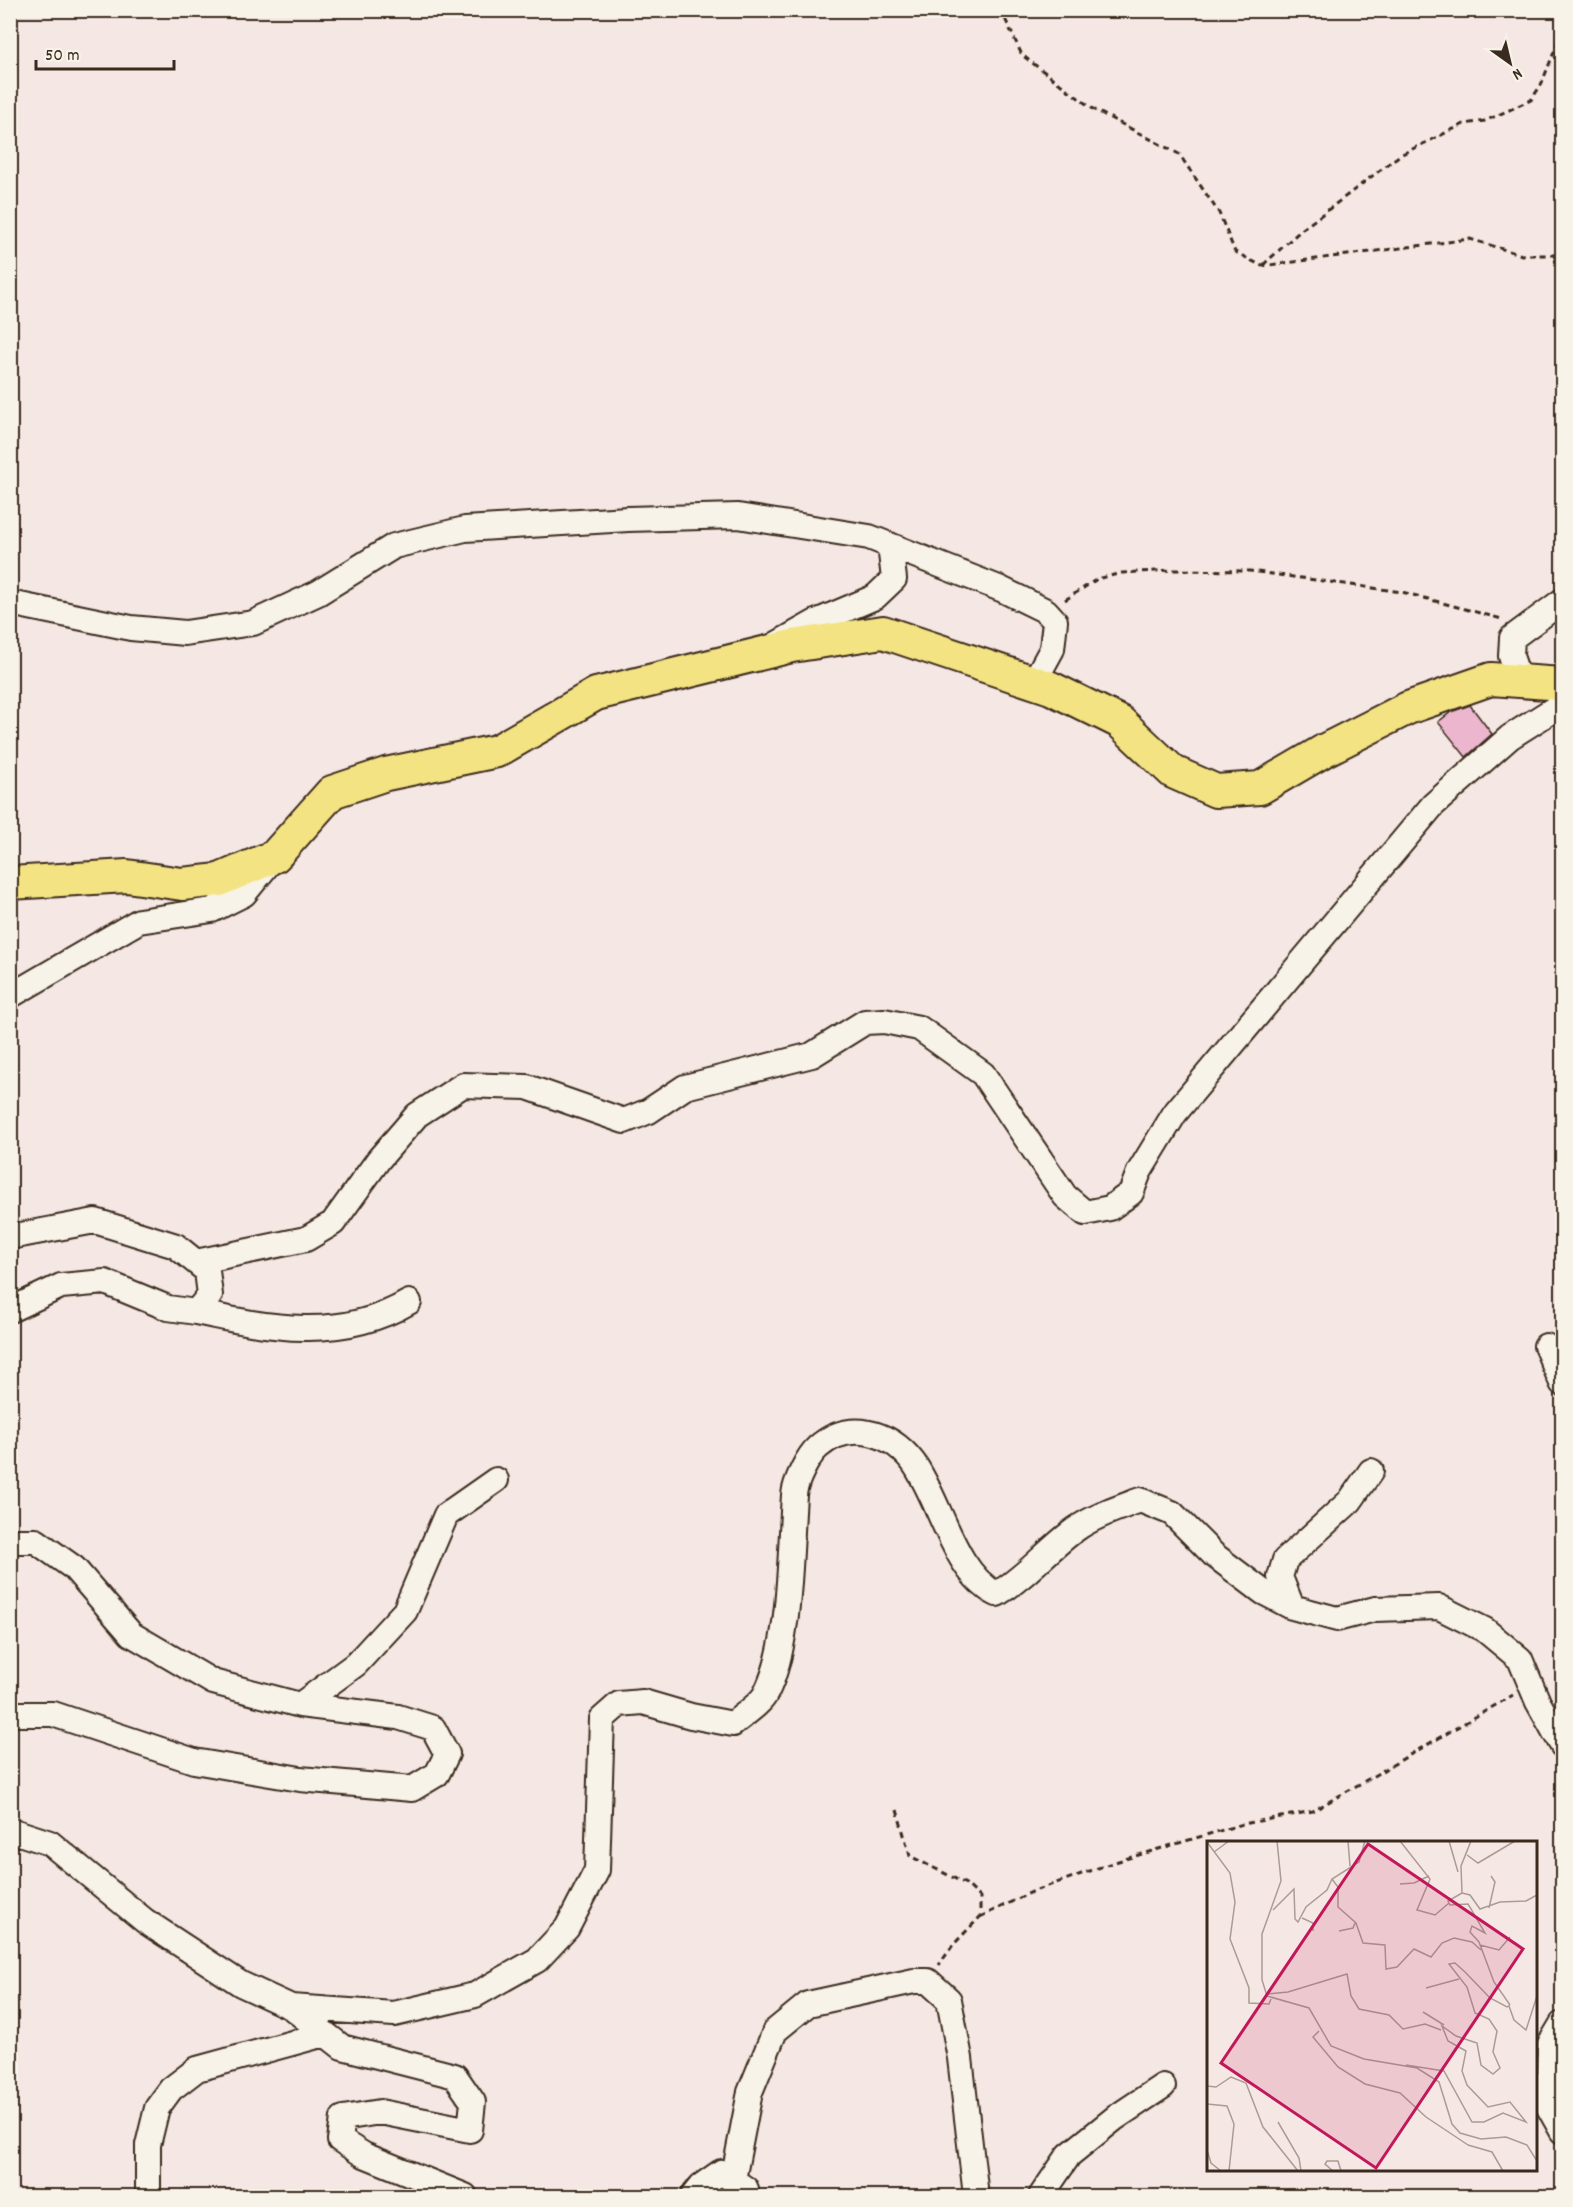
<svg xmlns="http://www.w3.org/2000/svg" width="1573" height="2207" viewBox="0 0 1573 2207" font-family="Dekko,sans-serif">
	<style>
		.building { fill: #ecb6ce; stroke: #3b2a1e; stroke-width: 1.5 }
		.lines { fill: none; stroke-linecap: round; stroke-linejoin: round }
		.minor-casing { stroke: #3b2a1e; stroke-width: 28 }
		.major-casing { stroke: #3b2a1e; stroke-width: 36 }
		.path { stroke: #3b2a1e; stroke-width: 3; stroke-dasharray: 6 4.5; stroke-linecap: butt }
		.minor { stroke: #f7f3e8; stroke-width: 24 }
		.major { stroke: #f4e382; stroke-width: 32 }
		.inset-road { fill: none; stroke: #ab9b94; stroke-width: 1.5 }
		.view { fill: #c2185b; fill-opacity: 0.15; stroke: #c2185b; stroke-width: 3 }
		.inset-edge { fill: none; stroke: #3b2a1e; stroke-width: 3 }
	</style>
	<rect width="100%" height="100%" fill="#f5e7e3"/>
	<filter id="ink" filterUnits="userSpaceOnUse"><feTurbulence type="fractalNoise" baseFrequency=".0167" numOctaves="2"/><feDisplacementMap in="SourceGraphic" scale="12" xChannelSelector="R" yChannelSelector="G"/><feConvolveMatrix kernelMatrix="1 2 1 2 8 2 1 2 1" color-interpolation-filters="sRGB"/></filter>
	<g filter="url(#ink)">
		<path class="building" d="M1470,705L1492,734L1466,757L1438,722L1451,712Z"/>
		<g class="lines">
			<g class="minor-casing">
				<path id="minor" d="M10,603L131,628L185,633L253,623L318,593L394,546L465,529L628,519L738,516L869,537L1001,589L1046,611L1055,621L1052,649L1034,682
					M777,644L816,622L875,597L894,579L890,545
					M1519,680L1511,656L1512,638L1562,601
					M10,996L139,921L212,910L244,894L274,857
					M10,1237L95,1221L176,1246L207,1271L210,1295L196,1312L168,1308L105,1282L61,1286L10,1310
					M196,1262L306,1239L333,1223L379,1159L417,1115L463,1085L527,1087L624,1121L649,1111L685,1087L812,1055L865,1022L884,1021L919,1028L983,1074L1065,1196L1085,1213L1110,1208L1131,1193L1139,1172L1175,1113L1433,805L1510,737L1562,704
					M196,1312C269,1328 341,1342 409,1302
					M1546,1346L1562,1383
					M10,1541H36L74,1568L131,1634L213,1682L300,1705L398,1717L433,1728L447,1754L437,1774L412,1789L300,1779L194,1761L53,1714H10
					M1292,1607L1280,1577L1285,1560L1350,1501L1371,1471
					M300,1705L356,1664L405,1611L446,1515L496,1480
					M10,1830L50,1843L145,1921L241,1984L291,2007L342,2047L455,2076L473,2102L470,2130L380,2112L343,2118L340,2140L364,2155L465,2196
					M291,2007L394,2014L475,1995L537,1960L567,1928L597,1870L602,1719L619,1704L643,1702L691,1716L733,1724C743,1715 761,1704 766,1693C791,1644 790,1552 794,1495C795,1482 808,1456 818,1447C849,1420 889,1431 913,1462C940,1499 954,1574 997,1594C1027,1576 1048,1549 1076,1529C1094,1516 1119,1508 1140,1500L1172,1513L1214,1555L1263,1592L1292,1607L1337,1619L1375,1609L1439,1607L1485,1630L1520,1659L1538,1702L1562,1745
					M1562,2024L1550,2044L1548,2106L1562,2131
					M733,2180L750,2092L775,2031L808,2004L914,1981H928L949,2000L960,2058L976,2196
					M148,2196V2145L157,2108L171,2089L197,2069L325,2034
					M693,2196L701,2186L721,2172L746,2189L743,2196
					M1041,2196L1069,2155L1115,2118L1163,2086"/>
			</g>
			<g class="major-casing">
				<path id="major" d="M10,883L127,876L182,884L219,880L275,856L332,792L386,774L497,751L596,694L792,646L883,632L1051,688L1120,722L1173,772L1216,791L1260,788L1325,750L1408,708L1491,679L1562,684"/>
			</g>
			<path class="path" d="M1001,10L1022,55L1093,109L1179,154L1219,213L1235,252L1262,266L1470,239L1522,255H1562
				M1263,265L1300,231L1400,155L1464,124L1485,121L1531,100L1541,85L1558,42L1561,10
				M1065,600L1097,579L1122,573L1172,570L1250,571L1402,592L1502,619
				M897,1810L910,1856L966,1884L980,1897V1917L953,1945L939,1965
				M980,1917L1034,1891L1115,1862L1243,1824L1313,1811L1513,1695"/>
			<use href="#minor" class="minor"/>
			<use href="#major" class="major"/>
		</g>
	</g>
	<g transform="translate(1207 1841)">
		<rect width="330" height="330" fill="#f5e7e3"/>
		<path class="inset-road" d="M70,0L74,40L55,93V139L60,155L102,167L124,205L157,218L210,227L232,241L245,283L253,292L274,298L299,296L320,304L330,320M141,0L143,25M193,0L223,38L210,69L228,74L242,62M242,0L251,31M264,0L254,25L255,52L241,60L243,64L261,63L264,68L278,92L265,85L263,91L272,101L287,141L303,164M0,1L23,32L28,61L23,98L42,147V162L62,163L64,158M7,11L22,0M260,14L271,22L308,0M125,38L131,46V66L149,82L156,102L178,104L179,128L190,126L207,108L224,116L235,102L247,97L265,101L274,109M193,43L207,42L222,35M255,52L263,54L273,68L293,61L319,60L330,54M282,67L288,41L284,35M66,69L87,48L88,78L91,81L99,66L120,49L125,38L152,21L158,0M95,77L106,82V90M132,90L146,87L148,82M273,104L292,109L303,96M219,147L252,138M60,153L81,151L140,133L144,155L152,168L182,174L196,188L218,183L234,189M302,165L307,179L319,189L330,155M216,171L237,184M112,190L106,196L131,226L158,243L193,252L219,276L261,304M199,224L237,230L265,281H277L296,272L319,281L303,261L281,266L260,244L255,230L259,210L241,200L235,185L249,195L270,202L274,224L286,233L293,227L286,211L290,190L282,178L268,172L260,146L242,123L248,122L258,131L283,157L300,166L303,164M0,245L9,246L24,236L39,242L56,286L91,330M0,263L20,265L27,283L22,330M71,281L92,317L94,330M261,304L285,311L296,330M0,309L4,322L14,330M126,330L118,323L120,320H131L134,330"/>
		<path class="view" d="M161,3L316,108L169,327L14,222Z"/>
		<rect width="330" height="330" class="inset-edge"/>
	</g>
	<rect width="1573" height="2207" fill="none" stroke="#f7f3e8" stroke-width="36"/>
	<rect x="18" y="18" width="1537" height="2171" fill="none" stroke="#3b2a1e" stroke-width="2" filter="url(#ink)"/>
	<g transform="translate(1510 63) rotate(146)" stroke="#f7f3e8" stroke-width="4.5" paint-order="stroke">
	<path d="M0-4.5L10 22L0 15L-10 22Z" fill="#3b2a1e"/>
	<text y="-9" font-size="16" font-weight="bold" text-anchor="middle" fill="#3b2a1e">N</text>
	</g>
	<path d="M36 60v9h138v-9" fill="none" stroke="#3b2a1e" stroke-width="3"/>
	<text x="45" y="60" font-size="18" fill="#3b2a1e" stroke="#f7f3e8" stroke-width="4.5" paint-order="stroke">50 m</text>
</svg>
